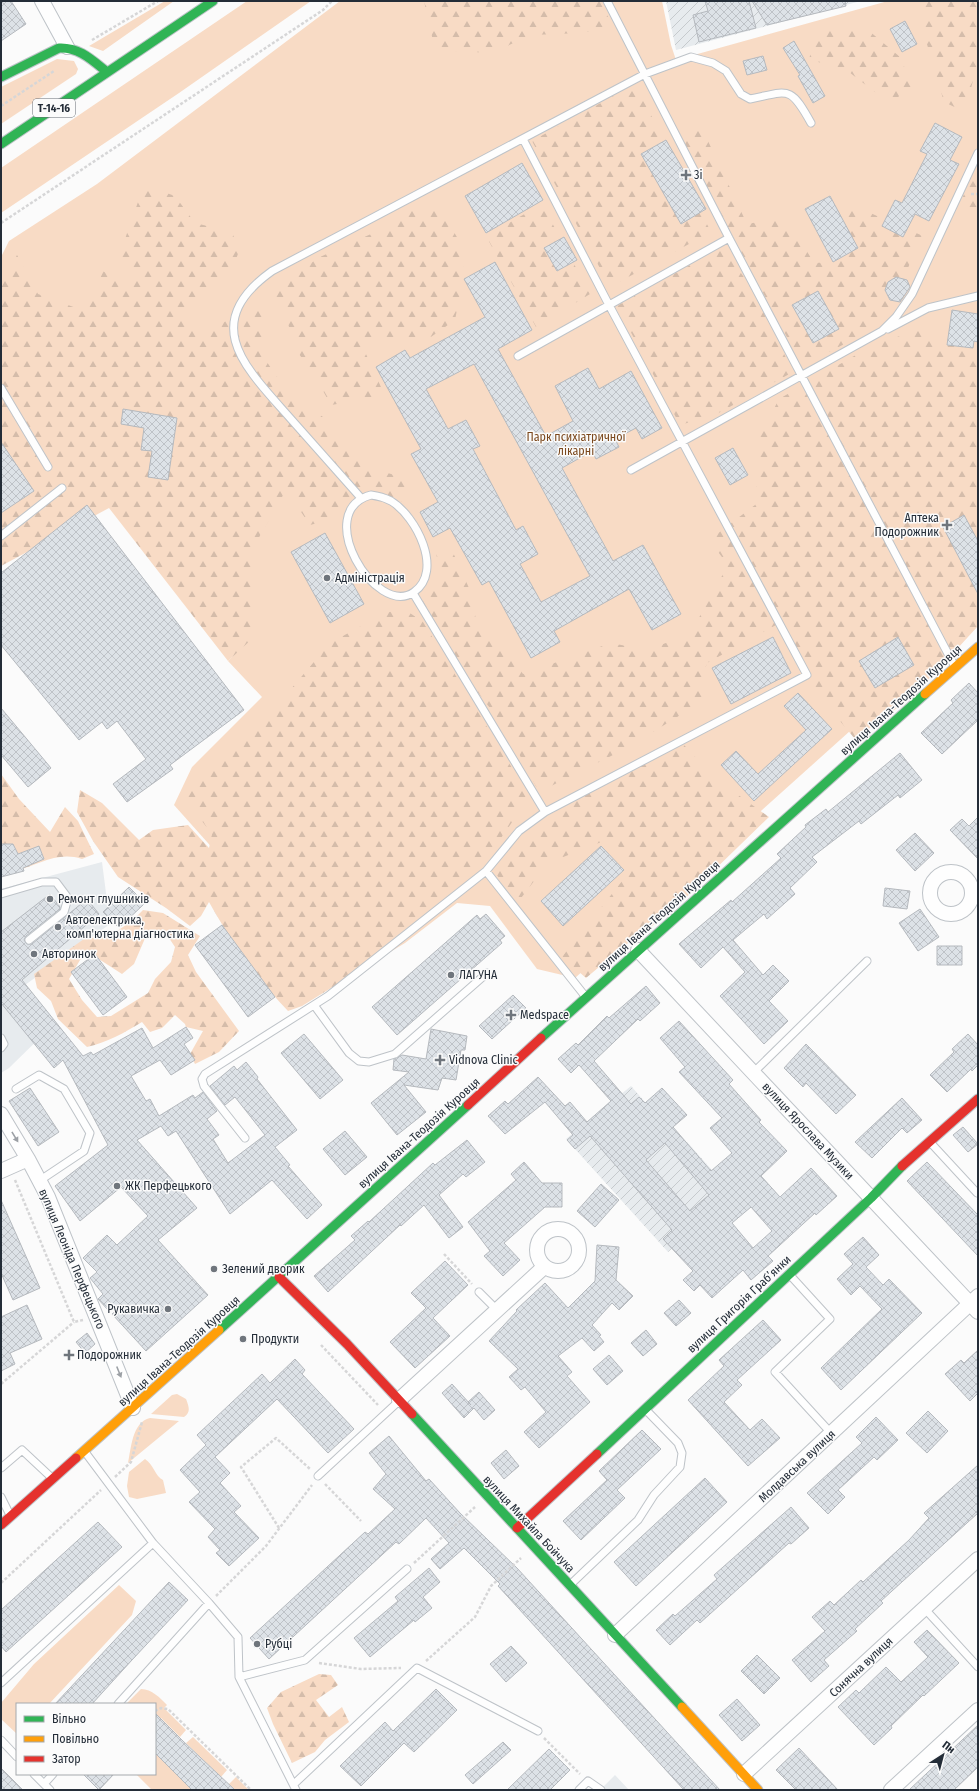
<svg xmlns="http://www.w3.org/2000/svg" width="979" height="1791" viewBox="0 0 979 1791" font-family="'Fira Sans Condensed',sans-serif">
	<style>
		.built { fill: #e7ebee }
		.industrial { fill: url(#industrial-furrows) }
		.green { fill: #f8dbc5 }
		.forest { fill: url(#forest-firs); fill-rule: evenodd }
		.building { fill: url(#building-cross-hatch); stroke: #b5b9be; fill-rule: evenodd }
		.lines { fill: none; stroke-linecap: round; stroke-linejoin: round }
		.lane-casing { stroke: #bec3c8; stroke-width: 9 }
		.street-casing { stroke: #bec3c8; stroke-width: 16 }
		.fast-casing { stroke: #bec3c8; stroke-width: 11 }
		.slow-casing { stroke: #bec3c8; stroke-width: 11 }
		.jam-casing { stroke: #bec3c8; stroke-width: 11 }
		.path { stroke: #d6d6d7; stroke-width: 2.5; stroke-dasharray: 3 2; stroke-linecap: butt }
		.lane { stroke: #fefefe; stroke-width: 7 }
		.street { stroke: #fefefe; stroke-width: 14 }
		.fast { stroke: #30b455; stroke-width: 9 }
		.slow { stroke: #ff9f0a; stroke-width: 9 }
		.jam { stroke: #e5322d; stroke-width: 9 }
		.oneway { fill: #9ca0a5 }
		.poi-dot { fill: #6f757c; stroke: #fbfbfb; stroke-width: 1.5 }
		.labels { text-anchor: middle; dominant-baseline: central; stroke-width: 3; stroke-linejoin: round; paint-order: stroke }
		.shield { fill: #fbfbfb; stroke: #646b72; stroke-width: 1 }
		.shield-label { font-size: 11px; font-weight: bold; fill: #242d38 }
		.poi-label { font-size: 12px; fill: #242d38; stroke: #fbfbfb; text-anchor: start }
		.park-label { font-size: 12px; fill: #7b481d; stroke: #fbfbfb }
		.street-label { font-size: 12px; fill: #242d38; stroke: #fbfbfb }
	</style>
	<defs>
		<pattern id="industrial-furrows" width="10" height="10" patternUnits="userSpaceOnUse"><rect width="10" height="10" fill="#e7ebee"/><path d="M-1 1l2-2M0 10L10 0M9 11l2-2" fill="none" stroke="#c6cacd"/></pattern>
		<pattern id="forest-firs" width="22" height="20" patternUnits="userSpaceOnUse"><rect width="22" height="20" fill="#f8dbc5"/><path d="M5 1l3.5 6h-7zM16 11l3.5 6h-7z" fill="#d4bcaa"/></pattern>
		<pattern id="building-cross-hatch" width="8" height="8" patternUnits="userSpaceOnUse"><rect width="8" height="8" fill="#dde2e7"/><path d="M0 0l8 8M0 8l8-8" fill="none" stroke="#bec2c7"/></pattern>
	</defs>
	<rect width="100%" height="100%" fill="#fbfbfb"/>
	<path class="built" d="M102,862L110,924L25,985L53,1025L9,1068L1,1073V889Z
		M615,1775L629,1790H600Z"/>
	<path class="industrial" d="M666,1H861L676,50Z
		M631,1086L676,1137L688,1143L734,1195L668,1252L566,1139Z"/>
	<path class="green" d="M165,1H174L103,51L89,46Z
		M247,1H311L179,93L1,213V168Z
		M340,1H662L671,45L676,60L888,1H978V616L575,978L537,969L490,906L457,903L405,943L344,980L224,861L174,805L192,767L262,697L228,661L234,655L1,370V257L9,241L97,184Z
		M57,59L74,61L78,69L76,74L1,124V87Z
		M177,1394L186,1399C189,1407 191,1412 184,1417L151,1414L172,1395Z
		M150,1418L179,1421L128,1463C131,1449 132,1422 150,1418Z
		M145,1459C154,1465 155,1476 163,1480L166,1493L137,1499L129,1497L127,1486L129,1472Z
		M119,1585L136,1601L132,1615L49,1704H17V1734L1,1719V1703L34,1664Z
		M141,1689C152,1689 160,1698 167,1705L164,1708L186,1730L180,1737L161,1718L155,1724V1704H126Z
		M193,1737L227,1770L221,1777L186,1743Z
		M155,1753L192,1790H152L136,1774H155Z
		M236,1777L249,1790H234L228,1785Z"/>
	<path class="forest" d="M424,1H600L613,27L581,33L531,35L492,53L435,50Z
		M925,1H978V61L965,112L944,102L924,34Z
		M819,27L868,30L900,57L913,87L889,103L849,72L809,59Z
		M635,84L711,232L610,287L532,141Z
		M700,124L747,224L786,217L814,263L833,262L858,248L836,207L868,212L923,236L881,325L804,365L794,350L737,245L681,136Z
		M978,161V209L959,206Z
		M144,185L175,196L195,223L232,232L239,251L232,270L184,314L201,332L265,304L262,355L289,394L323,417L338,438L364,466L408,479L403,502L365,489L340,517L310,525L286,490L253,548V638L228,661L109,508L1,566V288L17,255L38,294L87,312L103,271L124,284L137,279L119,256Z
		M542,204L590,294L536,327L486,236Z
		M438,205L461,244L464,274L455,320L428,339L413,338L401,340L390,346L375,338L361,343L385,396L331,405L314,375L299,354L285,316L274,299L279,284L320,257L371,234L411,211Z
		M722,247L751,287L793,372L715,415L680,425L617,306Z
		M919,330L978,356V626L936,672L901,705L855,739L825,703L776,625L707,663L700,685L703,701L627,748L539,792L506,729L467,678L419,595L433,586L442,573L436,554L451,548L473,597L476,622L507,650L523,674L611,643L647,650L690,634L728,565L709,540L755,505L760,436L779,399L875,344Z
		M407,611L423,622L526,791V802L481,867L346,976L344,980L302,1006L288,1011C259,981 230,940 209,902L201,916L190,926L166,908L118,877L93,841L77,812L80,790L102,803L139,840L153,830L188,825L209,848L212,834L184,798L274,709L330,643L387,612Z
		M684,745L716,779L769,817L670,913L624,946L586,978L562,957L630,871L614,837L548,863L518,902L496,874C512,856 528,837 547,821C587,788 638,768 684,745Z
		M1,774L19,799L50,832L65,807L78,821L94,854L82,859C57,851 39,865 15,871L1,848Z
		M143,910L163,913L200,936L188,955L196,972L239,1031L219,1052L195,1064L190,1054L203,1031L186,1027L185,1024L175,1015L162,1028L150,1032L142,1022C124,1033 108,1042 87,1047L58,1019L51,1001L37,988L34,974L84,939L111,935L132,921ZM163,929L175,947L171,962L155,979L148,993L111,1016L97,1017L82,1000L69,979L80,960L91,954L122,974L134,964L146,936Z
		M319,1674L331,1675L338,1685L316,1700L329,1717L342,1707L349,1722L325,1740L315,1752L292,1763L273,1724L267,1708L281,1692Z"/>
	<path class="building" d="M1,1H11L26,24L1,41Z
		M705,1H749L756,28L699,42L693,15L708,11Z
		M752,1H845L846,6L767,25Z
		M905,21L917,44L902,52L890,29Z
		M794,41L825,96L813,103L798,76L800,75L783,48Z
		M763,56L767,70L747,75L743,61Z
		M935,123L962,137L950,160L959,164L929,221L915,214L903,237L882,226L895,200L902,203L927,154L920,151Z
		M666,140L706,209L681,224L641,154Z
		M522,163L543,200L486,233L465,196Z
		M830,196L858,248L833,262L805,209Z
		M564,237L577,260L557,271L544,248Z
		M495,262L532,330L498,349L546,436L573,421L555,386L588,368L599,389L631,371L662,428L642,439L636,428L615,439L619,447L596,459L592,451L562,468L613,561L643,545L681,614L652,630L629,589L554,631L560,642L531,658L489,581L482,585L450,528L433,537L420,512L438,502L411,454L421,449L376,367L405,350L410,358L485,317L464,279ZM474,364L590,576L541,602L520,564L538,554L523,526L516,530L473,449L480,446L466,420L448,429L426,389Z
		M896,277L907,280L910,287L900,302L890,300L885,290L888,282Z
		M818,291L839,329L813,343L792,305Z
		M952,310L978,314V342L974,341L973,348L947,345Z
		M123,409L177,418L168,480L148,477L152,451L141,450L144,428L121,424Z
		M1,442L34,491L1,513Z
		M733,448L748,475L730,485L715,458Z
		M87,505L244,710L170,765L173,769L127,802L113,784L146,759L117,721L107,729L102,722L79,740L1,645V573Z
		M964,515L978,541V594L943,527Z
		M325,533L364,604L330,623L291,552Z
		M773,637L791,673L731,704L712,668Z
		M898,637L914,665L875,688L859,661Z
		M969,683L978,693V720L942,754L921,733L953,703L951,700Z
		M798,693L832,729L754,801L721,765L736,751L758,774L806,730L784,706Z
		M1,708L51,768L28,787L1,755Z
		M900,753L922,780L900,798L898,795L861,824L859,821L812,857L817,862L790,888L795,894L767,919L764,914L733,940L763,975L773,965L789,981L769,1001L788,1021L764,1044L720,996L745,972L723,947L701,968L679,944L731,900L732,902L781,858L777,854L806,827L805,825L826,809L828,812Z
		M978,817V859L950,830L962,819L969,826Z
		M915,833L934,853L915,871L896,850Z
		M1,844H13L18,854L39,846L44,859L23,868L24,871L1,877Z
		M601,846L624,870L563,926L541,901Z
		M129,887L145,903L119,928L103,912Z
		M885,888L910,891L907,909L883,906Z
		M50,894L60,907V909L26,936L24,940L27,944H32L87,899L99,914L22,980L83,1056L91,1052L93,1055L142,1028L153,1048L186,1027L193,1038L184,1044L195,1060L171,1075L160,1060L131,1076L146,1101L150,1099L159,1116L193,1095L195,1098L203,1092L217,1111L207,1119L219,1135L213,1139L228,1163L265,1135L235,1097L225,1105L210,1086L234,1066L237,1070L246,1062L258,1077L257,1079L297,1130L275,1147L290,1165L288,1166L322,1205L307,1219L272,1180L230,1214L176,1131L168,1136L161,1126L137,1140L197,1208L158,1240L208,1295L146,1351L112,1314L122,1305L121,1304L108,1310L98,1299L103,1294L90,1278L97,1272L83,1258L107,1235L117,1245L148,1216L121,1187L80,1221L55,1186L108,1145L63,1060L54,1068L1,1003V932Z
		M920,909L939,937L918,951L899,923Z
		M486,914L505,936L500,940L502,943L397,1035L372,1007L477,915L480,919Z
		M222,925L275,997L248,1017L195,945Z
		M937,946H962V965H937Z
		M95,954L127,997L103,1015L71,972Z
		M646,986L660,1003L640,1021L638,1019L594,1061L631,1104L639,1097L645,1103L662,1088L687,1115L673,1127L711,1171L732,1153L710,1128L722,1118L679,1072L685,1067L660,1038L679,1021L733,1080L729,1084L761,1120L759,1122L787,1151L761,1176L780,1197L811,1168L837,1196L816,1215L815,1213L768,1256L773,1261L751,1280L743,1270L712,1298L700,1285L694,1291L683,1280L693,1271L663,1239L672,1230L590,1136L575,1149L567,1140L573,1135L545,1102L505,1134L488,1116L505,1101L508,1104L538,1077L565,1106L570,1102L587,1122L611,1101L579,1065L571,1073L558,1059L576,1043L578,1045L607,1016L609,1018ZM665,1143L709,1195L690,1211L646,1160ZM751,1207L772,1231L753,1248L732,1223Z
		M513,995L526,1008L492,1039L479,1026Z
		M431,1029L467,1036L465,1050H461L456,1080L442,1078L438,1090L404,1085L426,1112L397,1135L371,1103L409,1072L393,1070L394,1059L402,1055L426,1059Z
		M304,1034L343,1080L320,1099L281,1053Z
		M968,1034L978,1045V1065L972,1071L971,1069L947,1092L930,1075L954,1052L952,1049Z
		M806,1044L856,1095L836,1114L806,1083L803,1087L784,1068Z
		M30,1088L59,1132L38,1146L9,1101Z
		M902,1098L922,1120L907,1133L902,1128L872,1158L855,1142Z
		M963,1127L978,1144L968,1152L953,1135Z
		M345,1131L367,1157L345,1175L323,1149Z
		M467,1140L485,1162L466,1177L463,1174L439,1195L463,1227L449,1238L424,1205L401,1226L400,1225L328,1292L314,1276L355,1240L351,1236L368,1221L369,1222L433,1163L435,1165Z
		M524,1162L542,1183H562V1207H545L504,1243L520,1260L503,1276L484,1256L490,1251L468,1222L516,1180L511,1174Z
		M927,1162L978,1215V1256L907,1181Z
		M601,1184L619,1200L595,1227L577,1211Z
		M1,1200L40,1288L13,1300L1,1273Z
		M863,1237L879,1255L866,1267L883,1285L889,1279L922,1313L841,1390L821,1368L882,1309L860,1286L851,1295L837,1279L853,1264L844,1254Z
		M597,1245L619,1247L616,1280L633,1296L619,1310L612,1303L592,1325L601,1335L599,1336L604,1342L594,1351L582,1338L558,1356L572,1372L567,1376L590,1402L539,1448L524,1432L546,1412L525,1387L521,1390L509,1377L518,1369L489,1341L517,1311L516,1310L545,1283L568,1308L595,1281Z
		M445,1261L468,1285L433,1318L450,1336L415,1368L390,1342L426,1308L411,1293Z
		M679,1300L691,1313L676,1326L664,1313Z
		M27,1305L42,1339L10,1353L15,1364L1,1371V1317Z
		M763,1320L781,1340L737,1380L742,1385L724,1402L750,1430L762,1419L780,1438L748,1466L688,1400L724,1366L719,1360Z
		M646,1330L657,1344L643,1356L631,1343Z
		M87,1333L95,1344L85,1353L76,1342Z
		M978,1350V1393L970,1401L945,1374L961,1360L964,1363Z
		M609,1355L623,1371L607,1385L593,1369Z
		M295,1359L305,1370L302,1374L354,1429L328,1453L277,1399L215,1457L230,1473L220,1483L241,1506L234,1512L259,1538L229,1566L216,1553L220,1550L208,1537L215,1529L189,1502L200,1492L180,1470L206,1445L197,1435L262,1374L270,1383Z
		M452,1384L471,1405L468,1402L479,1392L495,1410L484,1420L474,1408L464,1418L442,1393Z
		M928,1411L948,1431L927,1453L906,1433Z
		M876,1417L898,1440L877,1460L874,1457L838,1490L845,1497L828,1514L807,1493L862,1443L856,1437Z
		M642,1430L661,1449L617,1490L625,1498L581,1540L563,1521L607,1480L599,1471Z
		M389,1436L426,1481L429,1479L460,1513L517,1568L720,1790H684L498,1586L500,1584L464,1548L440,1569L431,1559L449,1543L426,1518L399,1544L396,1542L269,1659L250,1638L365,1532L368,1534L395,1509L373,1489L386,1474L369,1453Z
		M506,1450L519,1466L504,1479L491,1463Z
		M978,1465V1513L881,1601L883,1603L855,1629L857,1631L824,1660L829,1666L811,1682L792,1660L825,1631L812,1617L830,1601L834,1605L861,1580L863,1582L909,1540L929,1518L924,1513Z
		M705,1478L727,1502L636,1586L614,1562Z
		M791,1507L809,1528L791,1544L789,1543L700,1623L697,1620L670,1645L656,1630L673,1614L675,1616L717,1579L714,1575Z
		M98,1522L122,1547L6,1652L1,1646V1610Z
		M429,1568L440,1582L423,1597L432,1608L415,1622L414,1620L370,1657L354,1638L398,1601L395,1597Z
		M169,1582L188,1600L132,1660L92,1704H55Z
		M927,1630L959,1663L924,1696L923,1695L891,1726L892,1728L874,1745L838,1707L856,1690L859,1693L886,1667L901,1682L928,1657L914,1642Z
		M511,1646L527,1663L506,1682L490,1664Z
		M757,1655L780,1678L764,1694L741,1671Z
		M436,1689L457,1710L414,1752L404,1743L361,1786L340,1766L385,1722L393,1731Z
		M737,1699L760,1725L742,1741L719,1715Z
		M155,1713L183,1741L235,1790H192L155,1753Z
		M978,1725V1767L954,1790H909Z
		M503,1742L511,1750L473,1784L465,1775Z
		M799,1748L838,1790H796L776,1770Z
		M549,1749L570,1770L550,1790H507Z
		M1,1768L23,1790H1Z
		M83,1774H114L99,1790Z"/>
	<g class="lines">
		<g class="lane-casing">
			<path id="lane" d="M607,1L729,238L955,667
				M888,329L928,308L978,296
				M518,356L729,238
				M1,388L48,467
				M631,470L882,331L896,317L912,294L978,153
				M371,495C379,496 385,498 391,501C416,516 444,571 414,592C376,619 311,511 371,495Z
				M361,498C337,471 314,445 290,418C246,368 198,324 272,271L645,74L691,57L713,63L726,71L741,94L750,99C789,91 790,85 811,123
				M1,536L62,488
				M413,593L545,812
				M486,871L585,996
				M1,894L42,882H56L68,898L64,912L29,940
				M314,1005L349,1053L359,1061L369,1062L395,1054L487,973
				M1,1038L4,1044L1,1048
				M753,1073L867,961
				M16,1089L39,1075L64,1089L90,1133L84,1151L39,1181
				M245,1138L204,1086L202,1079L205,1074L328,996L486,871L519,831L545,812L807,675L609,305L523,139
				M929,1141L977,1193L978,1192
				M789,1274L830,1319L775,1372L831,1433
				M479,1292L497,1310
				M1,1468L22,1450L53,1479
				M318,1476L399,1401
				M1,1497L10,1515
				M153,1543L209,1603L238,1637L239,1677L296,1790
				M570,1585L638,1520L654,1495L680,1467L682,1453L678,1443L646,1410
				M924,1608L978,1667
				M239,1677L305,1660L407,1569
				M1,1683L153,1543L85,1452
				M118,1704L209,1603
				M1,1740L17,1757
				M34,1774L44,1784
				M294,1784L417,1668L538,1731
				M50,1790L44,1784L53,1774
				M579,1790L588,1781L601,1790"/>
		</g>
		<g class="street-casing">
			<path id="street" d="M42,1L67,47
				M930 893a21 21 0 1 1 42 0a21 21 0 1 1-42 0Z
				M638,950L978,1312
				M1,1114L28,1159L48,1197L133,1408
				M1,1171L28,1159
				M537 1250a21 21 0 1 1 42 0a21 21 0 1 1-42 0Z
				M399,1400L544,1267
				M615,1635L978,1296
				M744,1774L978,1559
				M891,1790L978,1710"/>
		</g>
		<g class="fast-casing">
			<path id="fast" d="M1,77L59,48C79,47 92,60 107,72
				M1,144L213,1
				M541,1038L925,694
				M219,1330L468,1105
				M412,1414L682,1707
				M597,1454L871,1198L902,1166"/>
		</g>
		<g class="slow-casing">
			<path id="slow" d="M925,694L978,647
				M76,1458L219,1330
				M682,1707L758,1790"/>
		</g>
		<g class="jam-casing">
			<path id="jam" d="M468,1105L541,1038
				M902,1166L978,1099
				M279,1277L347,1344L412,1414
				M1,1525L76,1458
				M517,1528L597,1454"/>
		</g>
		<path class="path" d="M92,40L158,1
			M1,106L54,71
			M971,194H978
			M1,223L323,10L332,1
			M15,1180L74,1322L83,1320
			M444,1254L472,1284
			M321,1345L378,1405
			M1,1384L74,1322
			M115,1477L131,1462L142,1422
			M325,1484L361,1521
			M279,1528L241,1467L276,1438L310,1469
			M414,1563L475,1507
			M1,1583L101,1490
			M216,1596L266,1546L312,1485
			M426,1661L475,1617L491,1586L521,1558
			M319,1663L361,1669L401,1668
			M155,1711L161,1708L168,1709L251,1790
			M544,1738L580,1774"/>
		<use href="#lane" class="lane"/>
		<use href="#street" class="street"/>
		<use href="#fast" class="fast"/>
		<use href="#slow" class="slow"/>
		<use href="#jam" class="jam"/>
	</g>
	<defs><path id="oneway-solid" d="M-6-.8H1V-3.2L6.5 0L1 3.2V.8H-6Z"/></defs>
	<g class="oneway">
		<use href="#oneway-solid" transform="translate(15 1137) rotate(59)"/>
		<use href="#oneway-solid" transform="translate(119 1372) rotate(68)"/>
	</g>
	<g class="poi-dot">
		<path d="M684 169h4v4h4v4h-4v4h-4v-4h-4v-4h4z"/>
		<path d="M945 519h4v4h4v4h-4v4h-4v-4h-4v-4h4z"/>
		<circle cx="327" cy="578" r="4"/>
		<circle cx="50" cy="899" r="4"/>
		<circle cx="58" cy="927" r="4"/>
		<circle cx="34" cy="954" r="4"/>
		<circle cx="451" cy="975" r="4"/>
		<path d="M509 1009h4v4h4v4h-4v4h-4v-4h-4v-4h4z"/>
		<path d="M438 1054h4v4h4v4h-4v4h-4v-4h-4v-4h4z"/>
		<circle cx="117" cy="1186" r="4"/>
		<circle cx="214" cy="1269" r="4"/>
		<circle cx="168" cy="1309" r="4"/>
		<circle cx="243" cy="1339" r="4"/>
		<path d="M67 1349h4v4h4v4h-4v4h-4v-4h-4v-4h4z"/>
		<circle cx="257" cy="1644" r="4"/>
	</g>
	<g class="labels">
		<rect class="shield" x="33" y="99" width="42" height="18" rx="3"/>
		<g class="shield-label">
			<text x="54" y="108">Т-14-16</text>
		</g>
		<g class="poi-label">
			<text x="694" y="175">3і</text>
			<text x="939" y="518" text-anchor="end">Аптека<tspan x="939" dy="14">Подорожник</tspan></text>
			<text x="335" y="578">Адміністрація</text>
			<text x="58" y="899">Ремонт глушників</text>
			<text x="66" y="920">Автоелектрика,<tspan x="66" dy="14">комп'ютерна діагностика</tspan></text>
			<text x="42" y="954">Авторинок</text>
			<text x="459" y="975">ЛАГУНА</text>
			<text x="520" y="1015">Medspace</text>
			<text x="449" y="1060">Vidnova Clinic</text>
			<text x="125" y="1186">ЖК Перфецького</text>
			<text x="222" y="1269">Зелений дворик</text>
			<text x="160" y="1309" text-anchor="end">Рукавичка</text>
			<text x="251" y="1339">Продукти</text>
			<text x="77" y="1355">Подорожник</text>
			<text x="265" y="1644">Рубці</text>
		</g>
		<g class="park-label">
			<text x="576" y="437">Парк психіатричної<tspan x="576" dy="14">лікарні</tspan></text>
		</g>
		<g class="street-label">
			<text transform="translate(901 700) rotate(-42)">вулиця Івана-Теодозія Куровця</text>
			<text transform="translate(659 916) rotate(-42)">вулиця Івана-Теодозія Куровця</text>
			<text transform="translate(808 1131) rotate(47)">вулиця Ярослава Музики</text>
			<text transform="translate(419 1133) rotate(-42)">вулиця Івана-Теодозія Куровця</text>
			<text transform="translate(72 1259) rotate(67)">вулиця Леоніда Перфецького</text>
			<text transform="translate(739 1304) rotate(-43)">вулиця Григорія Грабʼянки</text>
			<text transform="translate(179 1351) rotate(-42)">вулиця Івана-Теодозія Куровця</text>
			<text transform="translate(797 1466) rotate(-43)">Молдавська вулиця</text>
			<text transform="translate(529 1524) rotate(47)">вулиця Михайла Бойчука</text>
			<text transform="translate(861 1667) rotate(-43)">Сонячна вулиця</text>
		</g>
	</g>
	<rect width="979" height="1791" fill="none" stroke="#242d38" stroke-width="4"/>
	<rect x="16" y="1703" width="140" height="72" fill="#fbfbfb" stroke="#a5a9ad"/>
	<rect x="24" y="1716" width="20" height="6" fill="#30b455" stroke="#a5a9ad"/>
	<text x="52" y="1723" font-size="12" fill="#242d38">Вільно</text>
	<rect x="24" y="1736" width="20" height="6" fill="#ff9f0a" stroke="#a5a9ad"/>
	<text x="52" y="1743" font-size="12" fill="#242d38">Повільно</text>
	<rect x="24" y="1756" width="20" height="6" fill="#e5322d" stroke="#a5a9ad"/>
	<text x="52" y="1763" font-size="12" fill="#242d38">Затор</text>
	<g transform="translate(943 1755) rotate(36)" stroke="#fbfbfb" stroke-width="3" paint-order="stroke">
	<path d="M0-3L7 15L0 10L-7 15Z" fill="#242d38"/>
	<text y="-6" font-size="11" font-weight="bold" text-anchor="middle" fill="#242d38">Пн</text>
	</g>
</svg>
